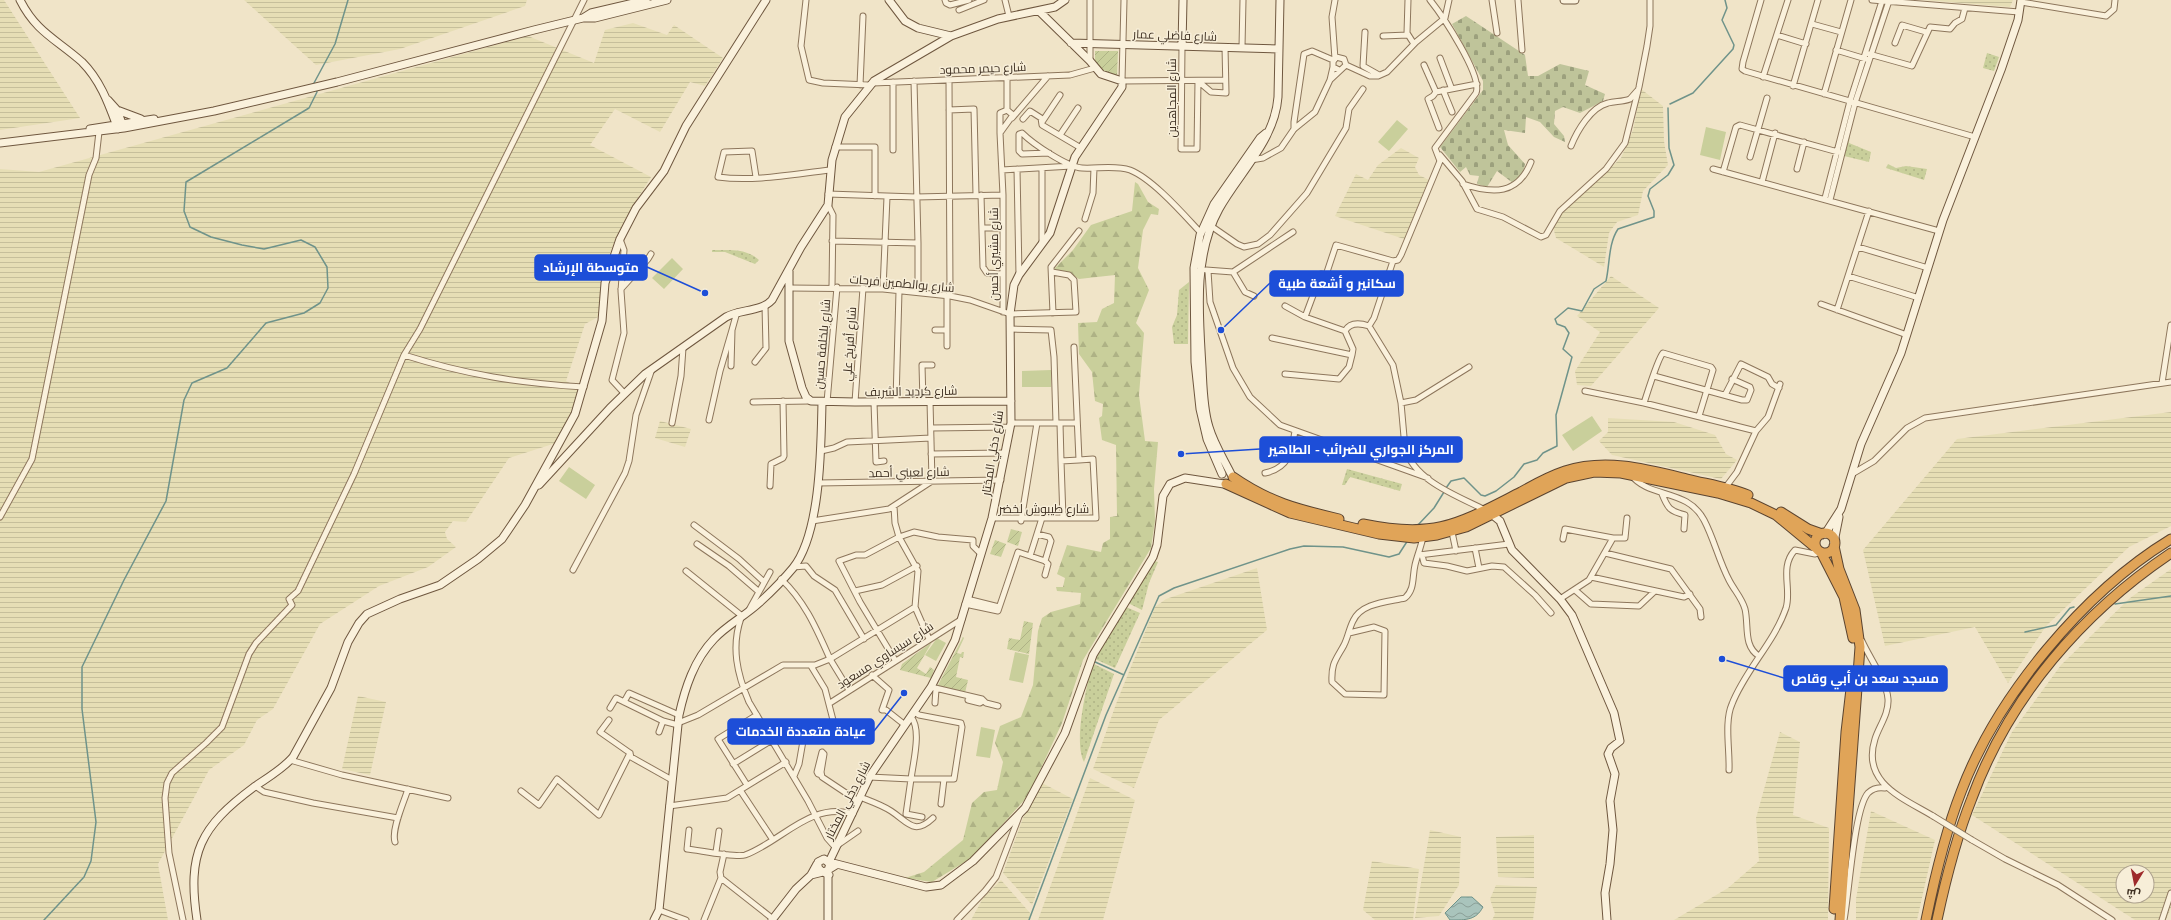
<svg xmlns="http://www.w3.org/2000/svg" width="2171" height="920" viewBox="0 0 2171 920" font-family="'PT Serif',Cairo,serif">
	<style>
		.farmland { fill: url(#farmland-rules); fill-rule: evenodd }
		.grass { fill: url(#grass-dots) }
		.forest { fill: url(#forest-firs) }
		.cemetery { fill: url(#cemetery-stones) }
		.garden { fill: url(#garden-furrows) }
		.pitch { fill: #c9cf9b }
		.water { fill: url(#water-waves); stroke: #6f938a }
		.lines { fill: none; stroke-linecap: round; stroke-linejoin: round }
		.stream { stroke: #6f938a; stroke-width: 1.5 }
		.street-casing { stroke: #8d765c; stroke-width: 7 }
		.secondary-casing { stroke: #6f573f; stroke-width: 9 }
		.highway-casing { stroke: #5b4430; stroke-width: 11 }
		.street { stroke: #faf1dc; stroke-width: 5 }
		.secondary { stroke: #faf1dc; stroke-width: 7 }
		.highway { stroke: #e0a458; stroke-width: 9 }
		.street-bridge-casing { stroke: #8d765c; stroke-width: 7; stroke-linecap: butt }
		.street-bridge { stroke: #faf1dc; stroke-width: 5 }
		.labels { text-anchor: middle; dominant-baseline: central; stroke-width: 3; stroke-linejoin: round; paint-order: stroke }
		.street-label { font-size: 12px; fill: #3d2e20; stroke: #f7eed8 }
		.leader { fill: none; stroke: #1d4ed8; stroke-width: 1.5 }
		.callout-dot { fill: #1d4ed8; stroke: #f7eed8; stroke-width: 1.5 }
		.callout { fill: #1d4ed8; stroke: #1d4ed8; stroke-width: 1.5 }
		.callout-label { font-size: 13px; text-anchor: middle; font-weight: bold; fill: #fff }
	</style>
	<defs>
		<pattern id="farmland-rules" width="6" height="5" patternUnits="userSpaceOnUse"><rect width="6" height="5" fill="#e6deb5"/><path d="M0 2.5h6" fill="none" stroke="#c6bf9b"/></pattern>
		<pattern id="grass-dots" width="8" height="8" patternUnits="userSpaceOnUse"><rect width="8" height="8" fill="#c9cf9b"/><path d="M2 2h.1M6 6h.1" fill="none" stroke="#aeb285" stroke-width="1.8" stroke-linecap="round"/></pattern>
		<pattern id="forest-firs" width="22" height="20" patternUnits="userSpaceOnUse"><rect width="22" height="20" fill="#c9cf9b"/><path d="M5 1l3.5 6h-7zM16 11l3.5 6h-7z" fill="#aeb285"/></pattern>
		<pattern id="cemetery-stones" width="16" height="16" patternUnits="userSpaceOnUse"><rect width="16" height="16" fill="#bfc49a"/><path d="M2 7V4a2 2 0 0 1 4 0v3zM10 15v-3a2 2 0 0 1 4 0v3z" fill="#9ca07d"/></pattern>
		<pattern id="garden-furrows" width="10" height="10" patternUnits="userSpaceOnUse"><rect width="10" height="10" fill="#c9cf9b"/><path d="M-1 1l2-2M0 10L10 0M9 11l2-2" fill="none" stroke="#aeb285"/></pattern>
		<pattern id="water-waves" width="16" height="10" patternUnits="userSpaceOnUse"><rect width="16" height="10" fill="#a9c4bc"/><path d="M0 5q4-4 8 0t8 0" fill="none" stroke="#8ba098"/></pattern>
	</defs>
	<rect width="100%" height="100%" fill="#f0e4c8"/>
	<path class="farmland" d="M0,0H4L80,118L0,130Z
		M244,0H527L525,6L400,49L316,65Z
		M1925,0H2013L2010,7Z
		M633,23L667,35L674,25L723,58L705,86L690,82L660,132L615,109L590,145L651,177L631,209L614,243L604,268L600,316L585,324L566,381L581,389L571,416L556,443L509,458L466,522L453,521L445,532L447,539L456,547L428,567L379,586L320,624L273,709L257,720L244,745L209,770L158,864L168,920H0V169L39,172L528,36L594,63L605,30Z
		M1641,89L1663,106L1664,141L1668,165L1643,191L1638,215L1617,222L1609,233L1604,267L1556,238L1553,227L1562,213L1621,158L1633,130Z
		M1401,148L1419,158L1415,167L1419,175L1429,180L1404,239L1335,216L1356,174L1368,180L1378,165Z
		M1611,276L1659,308L1591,386L1577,385L1575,371L1600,332L1577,316Z
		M2171,412V526L2129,547L2046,626L2008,683L1975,627L1885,646L1863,550L1957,439Z
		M1608,418L1674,422L1715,435L1726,454L1737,460L1721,479L1612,455L1599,441L1608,432Z
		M660,421L691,429L685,447L655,438Z
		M1257,568L1267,630L1159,720L1134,788L1093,769L1116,704L1155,607L1166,599Z
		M2171,569V908L2166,920H2135L1972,815L2012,732L2061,665L2130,598ZM2123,872H2147V896H2123Z
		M358,696L386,702L370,775L342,769Z
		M1780,732L1800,742L1793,815L1829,828L1828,920H1674L1728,888L1759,861L1756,818Z
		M1090,778L1135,800L1103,920H1038Z
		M1042,783L1073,799L1032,905L1003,873L1023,818Z
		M1871,811L1935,840L1917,920H1856V899Z
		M1430,830L1461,837L1459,885L1439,916L1415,918Z
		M1534,835V878L1498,877L1496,837Z
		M1372,861L1419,869L1413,920H1375L1363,910Z
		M1001,880L1031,914L1029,920H971L983,898Z
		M1496,885L1537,887L1533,920H1492L1495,914L1490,899Z"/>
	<path class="grass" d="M1987,53L1999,57L1994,71L1983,68Z
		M1850,133L1849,143L1871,152L1869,162L1844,156Z
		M1888,164L1896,168L1906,166L1927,169L1924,180L1886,168Z
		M712,250C730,250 746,248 759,260L755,264L725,252H712Z
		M1189,282L1188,344H1174L1172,327L1177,315L1179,290Z
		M1347,469L1402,484L1400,491L1350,477L1345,485H1342Z
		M1154,561L1158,562L1149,583L1142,610L1128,603Z
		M1126,607L1140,613L1115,668L1095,659Z
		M1092,663L1114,674L1084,762C1073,741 1087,687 1092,663Z"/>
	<path class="forest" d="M1135,182L1138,184L1148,202L1159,209L1158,215L1151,214L1143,230L1138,268L1149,290L1136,323L1144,333L1139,395L1145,441L1158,442L1154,489L1155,521L1151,548L1083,660L1062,723L1028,796L973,857L932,882L905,878L924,872L963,840L972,803L984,792L997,790L1003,762L995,743L1000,726L1021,717L1033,685L1038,631L1042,618L1051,612L1080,604L1081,593L1057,591L1056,587H1063L1065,578L1057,574L1067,545L1101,552L1103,543L1110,539V517L1117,516L1116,445L1102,440L1099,418L1102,416L1103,404L1095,401L1092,372L1079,354L1078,323L1097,322L1102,309L1114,303L1115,275L1079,279L1071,274L1054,269L1073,250L1091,225L1132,211Z"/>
	<path class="cemetery" d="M1466,16L1525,55L1528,76H1538L1560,64L1589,71L1585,85L1605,94L1603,101L1580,113L1563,107L1555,111L1554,124L1564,136L1565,142L1554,137L1540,122L1526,117L1525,133L1504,130L1508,145L1525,164L1523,173L1513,183L1497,171L1487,187L1477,184L1479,176L1470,175L1466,167L1460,172L1440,147L1483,90V81L1452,24Z"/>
	<path class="garden" d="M1095,51H1118L1117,75L1106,74L1095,63Z
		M1011,529L1022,532L1018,546L1007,542Z
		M995,540L1006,544L1001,557L990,554Z
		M1024,621L1033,623L1029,654L1007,649L1009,638L1020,640Z
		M963,637L964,638L957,653L961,654L962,652H964L963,658L960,657L956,677L968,680L965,693L937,687Z
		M932,642L917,668L926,674L930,667L934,670L931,678L900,670L902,664Z"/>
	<path class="pitch" d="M1397,120L1408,129L1389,151L1378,142Z
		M1706,127L1726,132L1720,160L1700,155Z
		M672,258L683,269L664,289L652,278Z
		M1051,370V387H1022V371Z
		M1592,416L1602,431L1573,451L1562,435Z
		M569,467L595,485L586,499L559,481Z
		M937,638L946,643L936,661L925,655Z
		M1015,652L1029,655L1023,683L1009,680Z
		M981,727L995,730L990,758L976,756Z"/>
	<path class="water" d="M1461,897H1472L1483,907C1476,920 1467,920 1450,920L1445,913Z"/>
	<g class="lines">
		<path class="stream" d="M315,85L314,83L335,44L348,0
			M1670,104L1693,93L1733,49L1734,45L1722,20L1727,8L1725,0
			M1446,488L1451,481L1464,478L1481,495L1485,496L1496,491L1514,477L1524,464L1537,460L1543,453L1557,446L1556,415L1572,357L1563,349L1569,333L1565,327L1557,324L1555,319L1568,308L1582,311L1594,289L1606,281C1610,264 1608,244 1618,229L1654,217V211L1648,196L1650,189L1668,175L1674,165L1669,148L1668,108
			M1417,526L1434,508L1444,492
			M2115,604L2171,596
			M2025,632L2056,625L2070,608L2074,607
			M1093,661L1124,675
			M44,920L84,877L91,861L96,822L82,709V667L124,580L166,501L184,400L192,383L227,368L266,323L304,313L320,303L328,288L327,267L315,247L301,240L264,249L242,245L211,237L190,227L184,211L186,182L309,108L317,92L316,89
			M1029,920L1106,715L1159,596L1174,588L1290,549L1304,546L1343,547L1389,557L1399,554L1408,540"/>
		<g class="street-casing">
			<path id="street" d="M806,0L801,46L809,80L823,83L869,85
				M945,0L946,3L950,5L969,0
				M1005,0L1009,16
				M1124,0L1122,81L1224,80
				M1408,0L1407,33L1414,44
				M1492,0L1497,33
				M1518,0L1522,50
				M1761,0L1743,62L1742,69L1745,71L1975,137
				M1872,0L2019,12
				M2021,2L2106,16L2114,9L2115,0
				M959,10L984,0
				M1812,24L1841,32
				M1365,32L1363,66L1379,75
				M1777,35L1806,44
				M1383,36L1408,35
				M1895,43L1902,25L1926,32
				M1182,46L1181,149H1197L1198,81
				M1242,47L1243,0
				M1836,50L1866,59
				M1869,54L1912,66L1930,27L1950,29L1955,23L1962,19L1965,8
				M1440,58L1451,87
				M1335,59L1332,17L1335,0
				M1090,61V0
				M1346,65L1370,76H1378L1387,72L1416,42L1445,18L1449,0
				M1424,65L1436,92
				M1763,77L1788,0
				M949,80L950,296
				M1330,80L1346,65L1344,59L1336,57L1333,62V67L1339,70
				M914,81L918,243V292
				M1198,81L1211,92L1226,93L1225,47
				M893,82V150
				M873,83L1070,75L1095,68
				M860,85L863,16
				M1793,86L1818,0
				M1443,90L1452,112
				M1824,94L1851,0
				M949,110L974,109L976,195
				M1007,110L1013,115L1000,133V113L1007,110V77
				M1012,118L1048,76
				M1023,119L1030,111L1041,118L1042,125L1081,148
				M1042,122L1060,95
				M1439,128L1428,99L1433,96L1436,92L1477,84
				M1294,129V122L1304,54L1312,51L1333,60
				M1000,133L1003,195V312
				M1060,135L1078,108
				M1571,146C1577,131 1591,107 1608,103C1615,101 1623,102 1630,99L1637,91
				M835,147H875V196
				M1049,153L1022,154L1019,151V134L1022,133C1033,144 1067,167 1082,168C1097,169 1115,165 1130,170C1153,179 1184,215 1201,233
				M1440,155L1462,181L1477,209L1503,217L1541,237L1546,235L1560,211L1606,169L1625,143L1639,87L1647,46L1650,26V0
				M1750,157L1767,98
				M1251,160L1263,158L1281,148L1294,129L1315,112L1330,80L1333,67
				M1042,168V243
				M1017,169L1019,275
				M1713,169L1939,231
				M1797,169L1804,142
				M1002,170L1072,166
				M1723,172L1736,127L1740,125L1838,152
				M756,177L752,151L724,152L718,177C754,182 794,174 830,170
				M1762,182L1775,133
				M1463,184C1493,194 1518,195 1531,162
				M828,194L916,197L1003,195
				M981,195L983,267L987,273L1002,274
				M1825,198L1850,101L1882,1
				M1830,200L1855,103L1889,1
				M828,205L833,215L832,287
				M1085,219L1093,193L1094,168
				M1211,226L1237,244L1244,247L1258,244L1270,235L1307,193L1346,128L1349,109L1363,89
				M982,228H1003
				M620,239L624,250L621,291L624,333L612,380L625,394
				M832,241L918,243
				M1858,247L1928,268
				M1206,270L1233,272L1293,232
				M1208,271L1210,302L1233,368L1250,397L1280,425L1428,478
				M1233,272L1245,292L1254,296
				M1326,275L1336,245L1393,261
				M1848,276L1919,298
				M790,288L883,289L950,296L970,300L1010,314L1076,312L1074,280L1069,275L1052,272
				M621,289L648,259L651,254
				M883,289L887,197
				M947,296V346
				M1821,304L1907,335
				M1285,306L1305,317L1345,331
				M1837,310L1869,211
				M1053,313L1051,267L1079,231
				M1305,317L1321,274L1385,290
				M1369,326L1393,365L1401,403L1405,448C1414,481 1458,496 1485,510
				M1010,329L1051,330L1054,357L1056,423
				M935,330H947
				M1272,338L1352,355
				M404,355C467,375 518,383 584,387
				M755,362L766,348L765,306
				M731,366L732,330L737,312
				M1285,374L1339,379L1349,367L1352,355L1353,349L1345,331C1350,322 1360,323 1369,326L1374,318L1393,261L1398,260L1401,255L1440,161L1435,148L1476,93C1483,76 1442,15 1430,0
				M1654,376L1742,400H1747L1751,390L1750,387L1732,379
				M2162,383L2171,325
				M1585,391L1644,403L1756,431
				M1725,395L1741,364L1768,377L1772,384L1779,388
				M896,401L899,291
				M753,402L810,401
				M827,402L837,287
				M855,402L863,288
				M874,402L876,462L884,461
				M923,402L922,365H932
				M1401,403L1416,400L1469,367
				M1644,403C1647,394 1658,358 1663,353L1711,367L1713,370L1699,416
				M709,420L720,371L732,330
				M672,423L681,376L683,348
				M1011,423H1077
				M1060,423L1061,461L1079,460L1074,347
				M931,428L1010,427
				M821,451L834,448L847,442L931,438
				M931,454L1005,453
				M1061,461L1063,518
				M1265,473C1289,468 1292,451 1295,431
				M1852,474L1874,461L1907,428L1925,418L2171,382
				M1631,475C1650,499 1687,488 1704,520C1714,539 1719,561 1729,580C1734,590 1742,598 1745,609C1749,626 1743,646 1759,656
				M818,483L1001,480
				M770,486L771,464L783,458L784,456L783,401
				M1725,488L1737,472L1756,431L1768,417L1780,384
				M1662,494C1668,509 1670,511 1685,515L1684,529
				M894,506L895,523L899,537L918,571L915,607L929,639
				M0,517L32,459L89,175L96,158L99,132
				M992,518H1096L1093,459L1079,460
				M812,521L889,509L932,481L930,401
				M1021,521L1037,423
				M694,525L739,559L764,582
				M1452,532L1456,551
				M1563,539L1565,529L1613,538
				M697,544L729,566L758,591
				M1475,548L1479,568
				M1605,553L1671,569L1700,609L1701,617
				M1419,555L1509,544
				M1422,555L1424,563L1447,566L1467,571L1492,566L1504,567L1535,595L1551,613
				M1030,556L1045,561L1051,541L1049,537L1037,534
				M793,567L806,566L814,576L835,590L864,639
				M573,570L625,473L629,461L636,415L652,369
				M686,571L742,616
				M1045,575L1048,564L1045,561
				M1591,577L1684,597L1690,594
				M1575,590L1591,604L1639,606L1655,591
				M855,591L882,585L917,566
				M967,599L999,607
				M1560,599L1589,580L1613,538H1625L1627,518
				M965,604L998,611L1018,552L1030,556L1042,518
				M749,610L770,572
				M741,618C731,647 737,674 749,702L808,801L827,838L835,847L858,831
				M1349,633L1374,627L1385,631L1384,695L1345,694L1332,682C1331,663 1336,660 1344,645C1348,637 1349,629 1353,621C1361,603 1387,602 1405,598C1415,589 1412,578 1415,565C1417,556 1421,547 1423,537
				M1862,641C1869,657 1887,682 1888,699C1889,714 1879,726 1875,739C1861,783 1903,798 1933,816
				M895,660L860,602L839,561L856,555H865L899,537L914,532L938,537L973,540V546L980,553
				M872,675L889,690L882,710H886L905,725
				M1883,683L1909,678
				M931,687L982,699L986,703L998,706
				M849,690L830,659L915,607
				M968,700L980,703L983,701
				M624,702L629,693L679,715
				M830,703L962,619
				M935,703L936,689
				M610,708L616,698L663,721L678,725
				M914,712L919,715L961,723L962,727L954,779H944
				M911,717C922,729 913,763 911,779H944L941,804
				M609,720L600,732L630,753L631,757L672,780
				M678,723L698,715L783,665H815L830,659C817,630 805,601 781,579
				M659,732L663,721
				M290,760L342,775L448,798
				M733,764L772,740
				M1729,770C1730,751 1724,722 1732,704C1745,670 1774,643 1786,608C1792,589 1779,567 1795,550L1815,554L1820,552
				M821,775L818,774L817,772L822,752L824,754L821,772L822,777L858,801
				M794,776L799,764L803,741L828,727L833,720L825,689L811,666
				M869,777L911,779L906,814L922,817
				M747,785L718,739L757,715
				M255,786L264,792L313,803L398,818
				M740,790L773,840
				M521,791L539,805L557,779L599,815L630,753
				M860,797C870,801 882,805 891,811C908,822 914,836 933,818
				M669,806L727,798L786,762
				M689,830L687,849C698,850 736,858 745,855C781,842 811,801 853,814
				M1972,840L2005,859L2058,885L2112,920
				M395,842C391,830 404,802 408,789
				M716,852L719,831
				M724,854L720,872L721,878L773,919
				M659,910L686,920
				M183,920L169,853L165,798L167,783L172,773L206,743L222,727L249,654L256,643L292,605L289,599L298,591L354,474L404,355L420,329L584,0
				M704,920L721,878
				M957,920L985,891L996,877L1020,814
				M1844,920C1849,894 1854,809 1868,793C1873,788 1879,787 1885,788
				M2162,920L2171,893"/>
		</g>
		<g class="secondary-casing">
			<path id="secondary" d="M20,0C36,32 56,39 82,62C101,81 109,105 118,129
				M889,0L905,21L918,28L951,36L998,19L1055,7L1065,0
				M1564,0H1575
				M583,18L591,13L646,0
				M1071,43L1279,49
				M1182,46L1183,0
				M108,100L117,110L123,126
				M117,110L141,119
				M90,129L154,119
				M0,143L124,128L214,111L337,82L534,30L583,18H595L667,0
				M789,271V341L802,388L806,397L811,401L855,402L1011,401
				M1222,474L1207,439L1200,409L1195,362L1194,268L1200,235L1214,204L1260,138L1266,133
				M1231,474C1223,458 1214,444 1209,427C1203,408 1203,386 1202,367C1199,315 1193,256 1219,209C1239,173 1275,140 1278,97L1280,0
				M539,485L610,408L645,374L726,317C740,309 761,312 772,300L801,247L828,205L832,160L845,117L874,81L951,36
				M1489,512L1500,521L1512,550L1560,599L1572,615L1614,713L1620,741L1611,748L1608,754L1615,774L1610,801L1613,830L1610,864L1605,893L1607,920
				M1825,534L1841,509L1861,444L1901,353L1943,220L2001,70L2018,20L2021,0
				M1834,542L1839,517
				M829,862L870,776L931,687L955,640L992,518L1011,423L1010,314L1014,285L1019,275L1050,233L1075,157L1122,87V81L1101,74L1090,61L1039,11
				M829,862L926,887L941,885L973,861L1025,808L1065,733L1093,655L1153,557L1157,545L1163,496L1170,484L1185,478L1224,484
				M811,875L823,872L828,870L830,864L824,859L818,862V867C820,871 825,873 829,875
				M197,920C187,853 200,827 254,787C267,778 283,769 293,757L331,688L348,642L359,623L367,614L400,599L440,585L478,559L502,539L525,505L575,414L602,321L605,283L620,239L636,208L664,171L686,126L766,0
				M654,920L659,910L679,715C685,688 694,660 714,639C727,625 745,616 759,603C770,593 783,580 793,568C821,533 821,446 822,402
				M772,920L796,889L811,875L817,864
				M828,920V870L836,865"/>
		</g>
		<g class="highway-casing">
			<path id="highway" d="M1233,477C1269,502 1297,509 1339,519
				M1226,484L1290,513L1379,534L1414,538L1437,535L1466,527L1566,478L1594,472L1621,473L1718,493L1751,503L1776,515L1816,548
				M1781,512L1808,529L1822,534
				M1363,524C1436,539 1458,524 1521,492C1535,484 1550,476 1565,471C1606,458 1646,469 1687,479C1707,484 1729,487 1748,495
				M1815 543a10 10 0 1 1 20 0a10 10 0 1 1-20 0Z
				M1834,546L1839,569L1855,610L1860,647L1840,920
				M1821,552L1844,597L1853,638
				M1834,909L1846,732L1851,689
				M1926,920C1935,876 1945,833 1961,792C1997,696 2084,592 2171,539
				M1937,920C1946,878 1956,838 1972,798C2009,697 2083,612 2171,553"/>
		</g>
		<use href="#street" class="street"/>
		<use href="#secondary" class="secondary"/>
		<use href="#highway" class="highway"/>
		<g class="street-bridge-casing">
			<path id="street-bridge" d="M1933,816L1972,840"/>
		</g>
		<use href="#street-bridge" class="street-bridge"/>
	</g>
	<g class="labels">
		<g class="street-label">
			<text transform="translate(1175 35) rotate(2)">شارع فاضلي عمار</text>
			<text transform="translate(983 68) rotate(-2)">شارع حيمر محمود</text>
			<text transform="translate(1171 98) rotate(-90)">شارع المجاهدين</text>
			<text transform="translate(993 254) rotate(-90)">شارع مشيري أحسن</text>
			<text transform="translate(902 283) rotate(5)">شارع بوالطمين فرحات</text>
			<text transform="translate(822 344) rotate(-85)">شارع بلخلفة حسين</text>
			<text transform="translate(849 344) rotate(-86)">شارع أفريخ علي</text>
			<text transform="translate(911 391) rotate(-1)">شارع كرديد الشريف</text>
			<text transform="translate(992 453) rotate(-81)">شارع دخلي المختار</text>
			<text transform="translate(909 472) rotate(-1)">شارع لعبني أحمد</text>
			<text x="1044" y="508">شارع طيبوش لخضر</text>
			<text transform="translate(885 655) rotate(-33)">شارع سيساوي مسعود</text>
			<text transform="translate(847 800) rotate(-63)">شارع دخلي المختار</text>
		</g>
	</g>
	<path class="leader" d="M705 293L647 267M1221 330L1270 283M1181 454L1260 449M1722 659L1784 678M904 693L874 731"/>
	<g class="callout-dot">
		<circle cx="705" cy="293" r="4"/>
		<circle cx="1221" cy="330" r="4"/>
		<circle cx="1181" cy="454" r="4"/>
		<circle cx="1722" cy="659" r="4"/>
		<circle cx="904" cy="693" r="4"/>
	</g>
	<g class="callout">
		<rect x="535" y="255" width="112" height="25" rx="4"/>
		<rect x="1270" y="271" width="133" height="25" rx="4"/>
		<rect x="1260" y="437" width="202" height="25" rx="4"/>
		<rect x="1784" y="666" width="163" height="25" rx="4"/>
		<rect x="728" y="719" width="146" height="25" rx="4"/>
	</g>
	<g class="callout-label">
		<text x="591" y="272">متوسطة الإرشاد</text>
		<text x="1337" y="288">سكانير و أشعة طبية</text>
		<text x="1361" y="454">المركز الجواري للضرائب - الطاهير</text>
		<text x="1865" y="683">مسجد سعد بن أبي وقاص</text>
		<text x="801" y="736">عيادة متعددة الخدمات</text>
	</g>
	<g transform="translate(2135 884) rotate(190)"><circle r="19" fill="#f7eed8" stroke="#ada18e"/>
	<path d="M0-3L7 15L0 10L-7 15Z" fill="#9e2a2b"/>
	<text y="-6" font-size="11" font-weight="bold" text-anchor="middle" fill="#3d2e20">ش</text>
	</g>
</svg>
